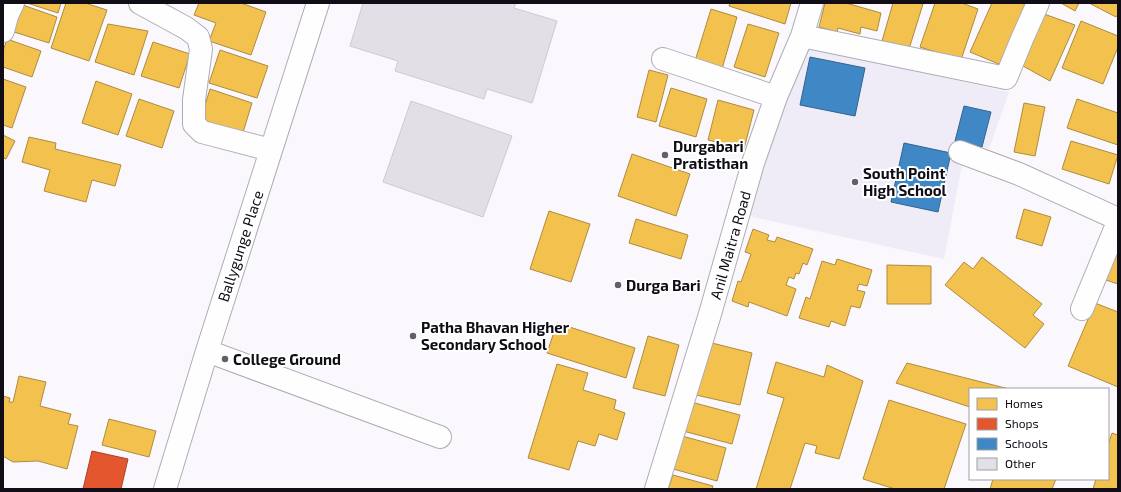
<svg xmlns="http://www.w3.org/2000/svg" width="1121" height="492" viewBox="0 0 1121 492" font-family="'Exo 2',sans-serif">
	<style>
		.built { fill: #efecf7 }
		.homes { fill: #f2c14e; stroke: #ae8b3e }
		.shops { fill: #e4572e; stroke: #a44127 }
		.schools { fill: #3f88c5; stroke: #316391 }
		.building { fill: #e2dfe7; stroke: #cdcad2 }
		.lines { fill: none; stroke-linecap: round; stroke-linejoin: round }
		.minor-casing { stroke: #afadb4; stroke-width: 24 }
		.minor { stroke: #fefeff; stroke-width: 22 }
		.poi-dot { fill: #625f67; stroke: #fff; stroke-width: 1.5 }
		.labels { text-anchor: middle; dominant-baseline: central; stroke-width: 4; stroke-linejoin: round; paint-order: stroke }
		.poi-label { font-size: 15px; font-weight: bold; fill: #100d17; stroke: #fff; text-anchor: start }
		.street-label { font-size: 15px; fill: #100d17; stroke: #fff }
	</style>
	<rect width="100%" height="100%" fill="#faf8fc"/>
	<path class="built" d="M799,45L1009,92L989,149L966,144L944,259L739,214Z"/>
	<path class="homes" d="M27,3H61L58,13Z
		M66,3H85L107,10L89,61L51,48Z
		M199,3H241L266,12L251,55L209,41L216,23L194,15Z
		M730,3H791L785,24L729,6Z
		M825,3H846L881,13L877,31L861,27L860,34L838,28L837,32L819,27Z
		M893,3H918L923,4L909,49L882,41Z
		M935,3H962L978,9L961,60L920,47Z
		M992,3H1021L1026,5L1001,65L970,52Z
		M1061,3H1079L1075,11Z
		M1089,3H1118V14L1116,17Z
		M20,4L57,17L49,43L11,31Z
		M711,9L737,17L722,69L695,61Z
		M1044,14L1075,25L1050,81L1023,66Z
		M1081,21L1118,36V47L1103,84L1062,68Z
		M108,24L148,31L134,75L95,62Z
		M748,24L779,33L765,77L734,67Z
		M7,39L41,51L32,77L3,67V51Z
		M153,42L190,54L179,88L141,76Z
		M220,50L268,66L257,98L209,83Z
		M649,70L668,75L656,122L637,117Z
		M3,79L26,87L12,128L3,125Z
		M96,81L132,94L118,135L82,123Z
		M671,88L707,99L696,137L659,126Z
		M210,89L252,103L241,139L201,118Z
		M139,99L174,111L162,148L126,136Z
		M1077,99L1118,113V145L1067,128Z
		M718,100L754,110L744,149L708,140Z
		M1024,103L1045,107L1035,156L1014,152Z
		M3,135L15,141L6,159L3,158Z
		M29,137L56,143L55,149L121,165L115,186L92,180L86,202L44,191L50,170L22,162Z
		M1071,141L1118,155L1109,184L1062,169Z
		M632,154L690,174L676,216L618,196Z
		M1024,209L1051,217L1042,246L1016,238Z
		M549,211L590,224L571,282L530,269Z
		M636,219L688,235L681,259L629,243Z
		M753,229L769,235L767,240L775,242L777,237L813,249L807,265L803,263L799,274L796,273L794,279L789,277L786,285L796,289L787,316L749,302L748,307L732,301L738,281L741,282L751,254L745,252Z
		M1118,241V284L1103,279Z
		M982,257L1042,304L1033,315L1044,324L1025,348L945,285L964,262L973,269Z
		M837,259L872,270L867,286L859,284L857,290L865,292L860,308L851,306L845,326L831,321L829,327L799,318L806,297L810,299L822,261L835,265Z
		M887,265L931,266V304H887Z
		M1095,303L1118,312V387L1068,366Z
		M557,323L635,348L626,378L547,353Z
		M648,336L679,345L665,396L633,388Z
		M708,342L752,353L740,405L696,395Z
		M776,362L824,377L827,365L863,381L839,459L815,453L817,446L805,443L790,489H756L784,398L767,393Z
		M907,363L1009,389H970V407L896,383Z
		M557,364L588,373L583,390L616,400L614,409L625,413L617,440L599,434L595,446L578,441L569,470L528,458Z
		M19,376L46,382L40,406L71,414L68,424L78,426L67,469L38,461L13,462L3,456V396L10,398L9,402H13Z
		M889,400L966,424L944,489H895L863,479Z
		M691,402L740,415L732,444L683,431Z
		M109,419L156,431L149,457L102,445Z
		M1112,433L1118,435V489H1093L1096,479H1108V445Z
		M682,436L726,448L717,481L673,469Z
		M673,475L713,486L712,489H668Z
		M993,479H1056L1052,489H990Z"/>
	<path class="shops" d="M92,451L128,459L121,489H83Z"/>
	<path class="schools" d="M810,57L865,68L855,116L800,105Z
		M964,106L991,112L982,147L955,141Z
		M904,143L951,153L938,212L891,202Z"/>
	<path class="building" d="M363,3H516L514,8L557,21L532,103L487,89L484,99L395,71L398,61L350,46Z
		M411,101L512,136L483,217L383,182Z"/>
	<g class="lines">
		<g class="minor-casing">
			<path id="minor" d="M140,3L186,28L198,37L201,49L194,100V124L202,132L271,150
				M3,31L7,16L13,3
				M802,36L1006,78L1022,39L1038,3
				M663,59L776,97
				M960,152L1019,174L1118,219
				M1082,309L1118,222
				M207,351L440,437
				M165,489L207,351L318,3
				M656,489L710,314L753,163L776,97L802,36L812,3"/>
		</g>
		<use href="#minor" class="minor"/>
	</g>
	<g class="poi-dot">
		<circle cx="665" cy="155" r="4"/>
		<circle cx="855" cy="182" r="4"/>
		<circle cx="618" cy="285" r="4"/>
		<circle cx="413" cy="336" r="4"/>
		<circle cx="225" cy="359" r="4"/>
	</g>
	<g class="labels">
		<g class="poi-label">
			<text x="673" y="146">Durgabari<tspan x="673" dy="17">Pratisthan</tspan></text>
			<text x="863" y="173">South Point<tspan x="863" dy="17">High School</tspan></text>
			<text x="626" y="285">Durga Bari</text>
			<text x="421" y="327">Patha Bhavan Higher<tspan x="421" dy="17">Secondary School</tspan></text>
			<text x="233" y="359">College Ground</text>
		</g>
		<g class="street-label">
			<text transform="translate(730 245) rotate(-74)">Anil Maitra Road</text>
			<text transform="translate(240 246) rotate(-72)">Ballygunge Place</text>
		</g>
	</g>
	<rect width="1121" height="492" fill="none" stroke="#100d17" stroke-width="8"/>
	<rect x="969" y="388" width="140" height="92" fill="#ffffff" stroke="#9f9ea2"/>
	<rect x="977" y="398" width="20" height="12" fill="#f2c14e" stroke="#9f9ea2"/>
	<text x="1005" y="408" font-size="12" fill="#100d17">Homes</text>
	<rect x="977" y="418" width="20" height="12" fill="#e4572e" stroke="#9f9ea2"/>
	<text x="1005" y="428" font-size="12" fill="#100d17">Shops</text>
	<rect x="977" y="438" width="20" height="12" fill="#3f88c5" stroke="#9f9ea2"/>
	<text x="1005" y="448" font-size="12" fill="#100d17">Schools</text>
	<rect x="977" y="458" width="20" height="12" fill="#e2dfe7" stroke="#9f9ea2"/>
	<text x="1005" y="468" font-size="12" fill="#100d17">Other</text>
</svg>
